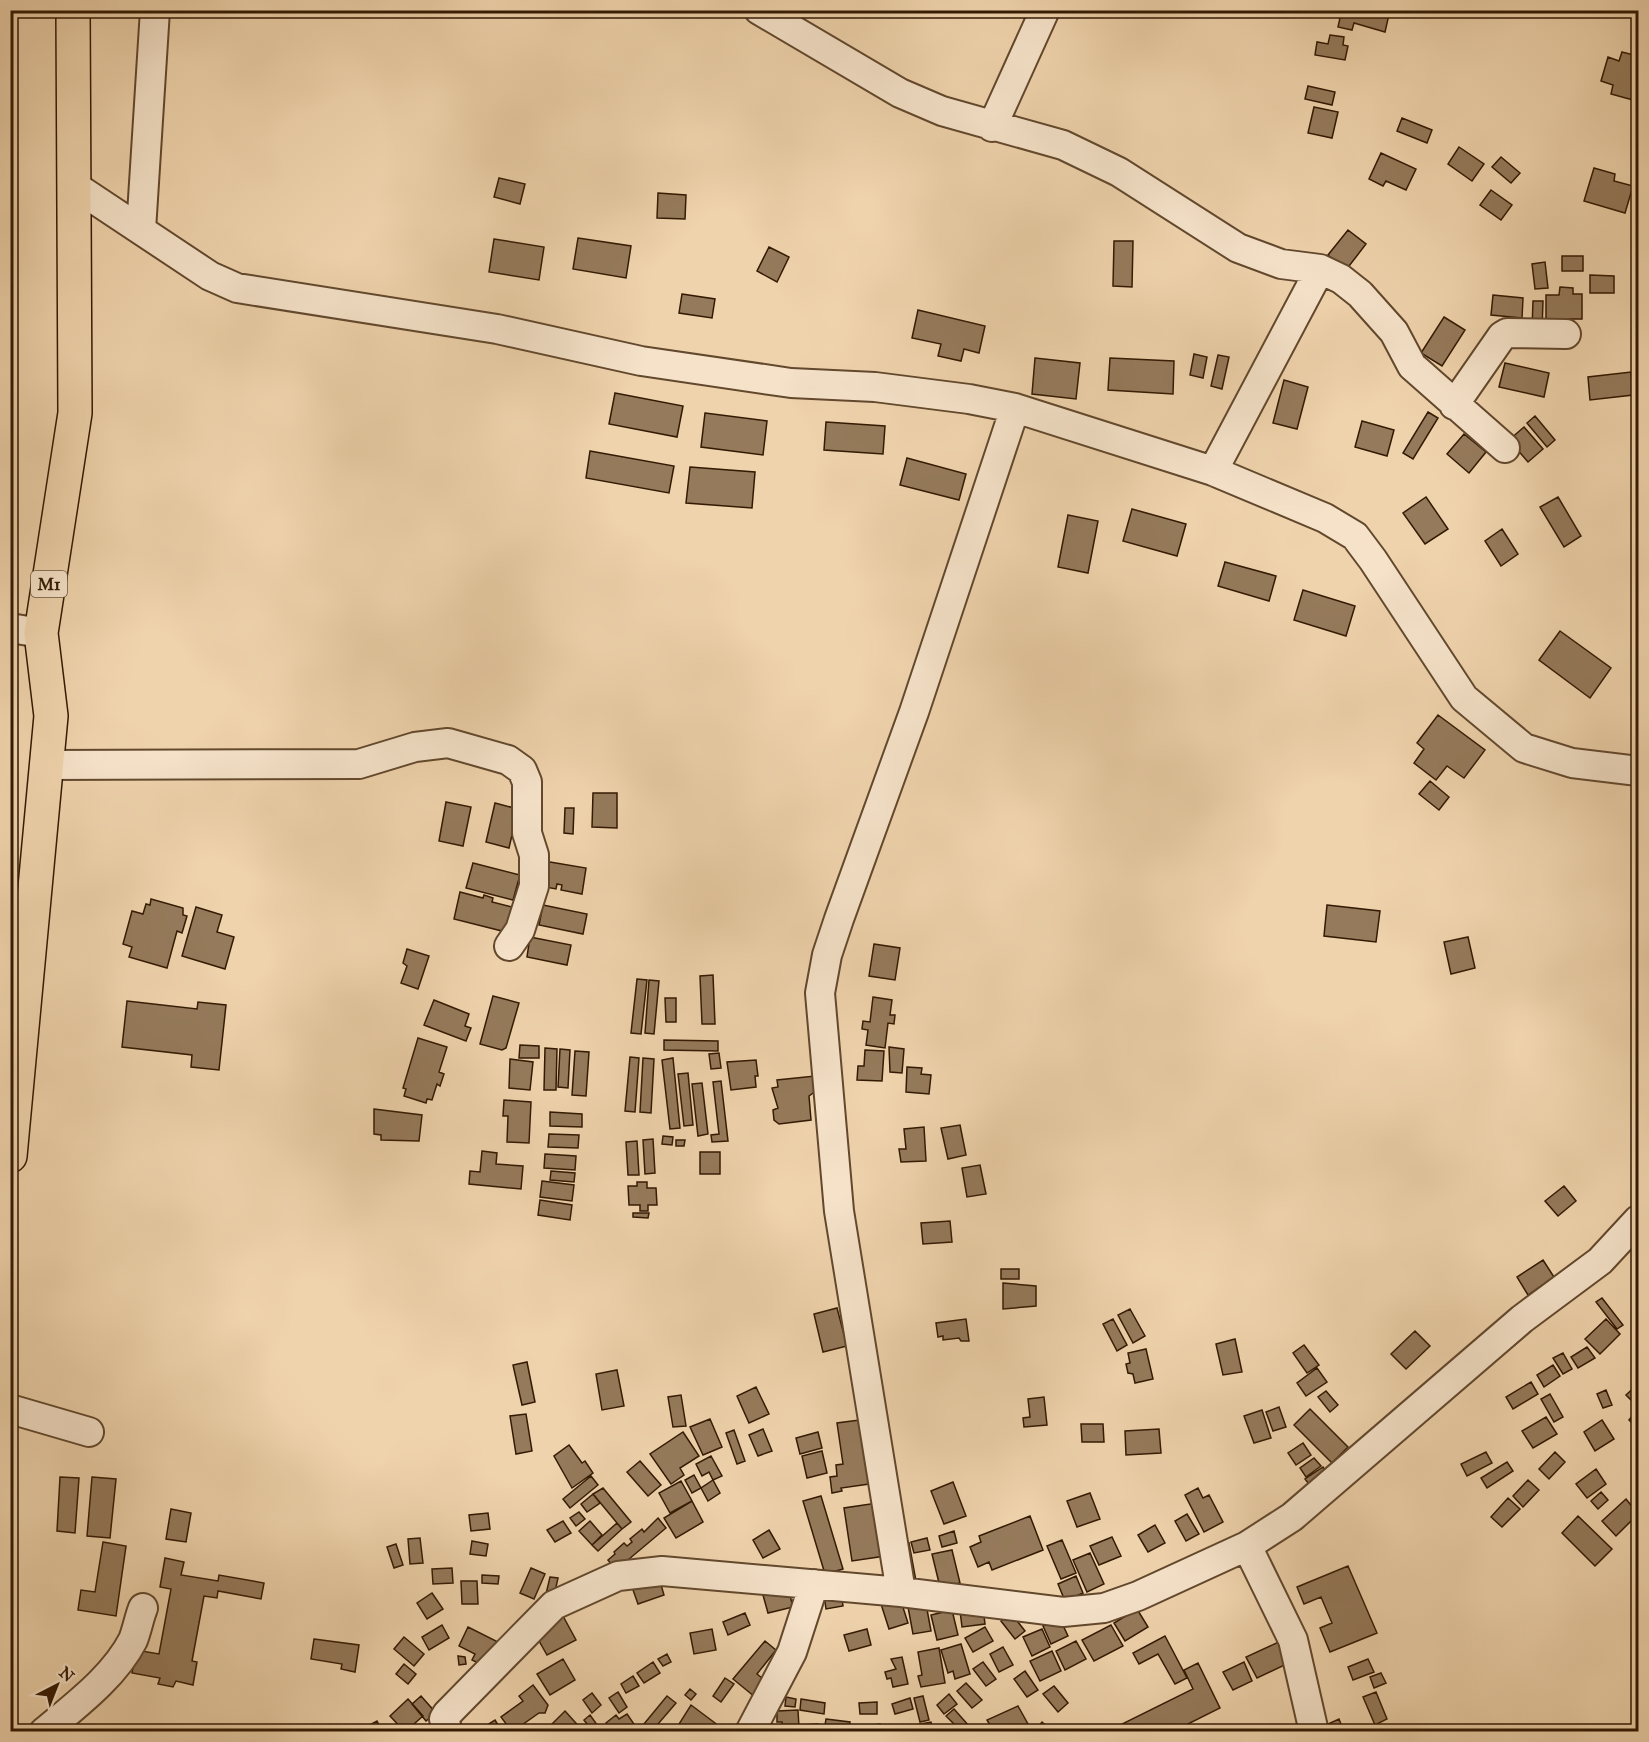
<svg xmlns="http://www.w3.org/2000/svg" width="1649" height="1742" viewBox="0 0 1649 1742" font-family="'IM FELL Great Primer',serif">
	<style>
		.building { fill: #957a5b; stroke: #331a03; stroke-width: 1.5 }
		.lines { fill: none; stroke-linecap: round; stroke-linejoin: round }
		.minor-casing { stroke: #62482d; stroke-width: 32 }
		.highway-casing { stroke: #331a03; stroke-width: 36 }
		.minor { stroke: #f5e2c9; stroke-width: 28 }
		.highway { stroke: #efd3ac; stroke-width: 33 }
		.labels { text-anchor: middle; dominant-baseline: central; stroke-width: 5; stroke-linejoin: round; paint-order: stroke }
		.shield { fill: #f5e2c9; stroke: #6d563e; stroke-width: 1.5 }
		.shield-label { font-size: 16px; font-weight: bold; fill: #331a03 }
	</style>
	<rect width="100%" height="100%" fill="#efd3ac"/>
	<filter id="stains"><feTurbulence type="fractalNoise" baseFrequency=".00333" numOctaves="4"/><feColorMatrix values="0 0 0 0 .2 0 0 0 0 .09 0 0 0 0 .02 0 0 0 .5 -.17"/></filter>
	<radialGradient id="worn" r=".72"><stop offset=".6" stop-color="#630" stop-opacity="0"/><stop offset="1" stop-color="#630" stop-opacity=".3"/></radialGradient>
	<path class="building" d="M1336,10H1390L1385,32L1354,23L1352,30L1338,27L1340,18L1335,17Z
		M1330,35L1344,37L1343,45L1348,46L1345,60L1315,55L1317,42L1328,44Z
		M1622,52L1638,56V91L1635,90L1633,100L1611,94L1613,85L1601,81L1608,57L1619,61Z
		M1308,86L1335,92L1332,105L1305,99Z
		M1314,107L1338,112L1332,138L1308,133Z
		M1402,118L1432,130L1427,143L1397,131Z
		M1459,147L1484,164L1472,181L1448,164Z
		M1381,153L1416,169L1406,190L1386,181L1383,186L1369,179Z
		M1501,157L1520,173L1511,183L1492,167Z
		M1594,168L1615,174L1614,181L1633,186L1625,213L1584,201Z
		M499,178L525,184L520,204L494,197Z
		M1491,190L1512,205L1501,220L1480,205Z
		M658,193L686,195L685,219L657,218Z
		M1348,230L1366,244L1346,270L1328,255Z
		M578,238L631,246L626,278L573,269Z
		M494,239L544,247L539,280L489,272Z
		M1114,241H1133L1132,287L1113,286Z
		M769,247L789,257L777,282L757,271Z
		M1562,256H1583V271H1562Z
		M1545,262L1548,288L1535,289L1532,264Z
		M1590,275L1614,276V293H1590Z
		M1560,287L1573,288V294H1582V319H1561V324H1546V295H1559Z
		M682,294L715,299L712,318L679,313Z
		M1493,295L1523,298L1522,318L1491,315Z
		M1533,301H1543L1542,330L1532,329Z
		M918,310L985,326L979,353L964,349L961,361L938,356L941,344L912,338Z
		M1444,317L1465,330L1442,366L1421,353Z
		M1194,354L1207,357L1203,378L1190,375Z
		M1218,355L1229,357L1222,389L1211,386Z
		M1035,358L1080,363L1076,399L1032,394Z
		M1110,358L1174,361L1173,394L1108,390Z
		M1505,363L1549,373L1544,397L1499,387Z
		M1631,372L1633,395L1590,400L1588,377Z
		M1284,380L1308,387L1297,429L1273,423Z
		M615,393L683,406L677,437L609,424Z
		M1428,412L1438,418L1413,459L1403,453Z
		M705,413L767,421L763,455L701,447Z
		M1535,416L1555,440L1547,447L1527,423Z
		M1362,421L1394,430L1387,456L1355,447Z
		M826,422L885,426L883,454L824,450Z
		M1524,427L1543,449L1528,462L1509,440Z
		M1464,434L1486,452L1469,473L1447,454Z
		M590,451L674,466L669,493L586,478Z
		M907,458L966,474L959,500L900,485Z
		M690,467L755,472L752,508L686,503Z
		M1426,497L1448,529L1425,544L1403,513Z
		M1558,497L1581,536L1564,547L1540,507Z
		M1132,509L1186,524L1177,556L1123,541Z
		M1068,515L1098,521L1088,573L1058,567Z
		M1502,529L1518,554L1501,566L1485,541Z
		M1225,562L1276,576L1269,601L1218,586Z
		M1303,590L1355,606L1346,636L1294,620Z
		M1560,631L1611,668L1590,698L1539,660Z
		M1438,715L1485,750L1464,778L1447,766L1436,780L1414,763L1424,749L1417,743Z
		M1430,781L1449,797L1439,810L1419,794Z
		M593,793H617V828L592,827Z
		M446,802L471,807L463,846L439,841Z
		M495,803L518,809L509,848L486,842Z
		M565,808H574L573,834L564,833Z
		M544,861L586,868L582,894L561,890L562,885L557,884L556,889L540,886Z
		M473,863L520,875L513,900L466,888Z
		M460,892L483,898L484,895L493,898L492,902L512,907L506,932L454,919Z
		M151,899L183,908V915L187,916L182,933L177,931L167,968L129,957L132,947L123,944L132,911L143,914L146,904L150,905Z
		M543,905L587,914L583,934L539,925Z
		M1327,905L1380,911L1376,942L1324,936Z
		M196,907L222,915L217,932L234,937L225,969L182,956Z
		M530,937L571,945L567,965L527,957Z
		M1468,937L1475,968L1451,974L1444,942Z
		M874,944L900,948L895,980L869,976Z
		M407,949L429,956L418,989L401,983L407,966L403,963Z
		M713,975L715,1024H702L700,976Z
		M637,979L647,980L641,1034L631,1033Z
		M649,980L659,981L654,1034L645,1033Z
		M493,996L519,1003L506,1048L502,1050L480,1044Z
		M873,997L892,1000L890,1015H895L894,1024L888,1023L885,1048L866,1045L868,1030L862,1029L863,1021L870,1022Z
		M665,998H676V1022H666Z
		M434,1000L469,1014L465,1026L471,1028L466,1041L424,1025Z
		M127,1001L197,1009L198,1002L226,1005L219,1070L191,1067L192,1055L122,1047Z
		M418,1038L447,1047L439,1072L444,1074L440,1086L437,1084L432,1100L427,1099L426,1103L404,1096L406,1089L403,1088Z
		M664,1040L718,1041V1051L664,1050Z
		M520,1045L539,1046V1058H519Z
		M889,1047L904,1049L902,1073L890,1072Z
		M545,1048L557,1049L556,1090H544Z
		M560,1049L570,1050L568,1088L558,1087Z
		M865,1050L884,1051L882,1081L857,1080L858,1066H864Z
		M575,1051L589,1052L586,1096L572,1095Z
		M719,1053L721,1068L711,1069L709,1054Z
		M630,1057L639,1058L635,1112L625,1111Z
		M643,1058L654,1059L651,1113L640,1112Z
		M673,1058L680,1128L670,1129L662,1060Z
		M510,1059L533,1062L530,1090L509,1088Z
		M756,1060L758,1076H755L756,1087L731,1090L727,1062Z
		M907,1067L922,1068L921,1074L931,1075L929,1094L906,1092Z
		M688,1073L693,1125L684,1126L678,1074Z
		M815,1076L816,1091L809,1096L811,1120L779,1124L774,1120L773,1110L778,1108L772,1088L778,1087L777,1080Z
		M721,1081L728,1141L712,1142L711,1135L719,1134L713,1082Z
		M702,1083L708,1134L698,1136L692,1084Z
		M504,1100L531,1102L529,1143L507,1142L508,1116H503Z
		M374,1109L422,1115L419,1141L381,1140V1135L374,1134Z
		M550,1112L582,1114V1127L550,1126Z
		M960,1125L966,1155L948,1159L941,1128Z
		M924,1127L926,1161L901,1162L899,1149H906L904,1129Z
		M549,1134L579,1135L578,1148L548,1147Z
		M663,1136L673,1137L672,1145L662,1144Z
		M653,1139L655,1173L645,1174L643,1140Z
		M676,1140H685L684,1146H676Z
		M637,1141L639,1175H628L626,1142Z
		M482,1151L497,1153L496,1164L523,1166L521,1189L469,1184L470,1171L480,1172Z
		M700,1152H720V1174H700Z
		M545,1154L576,1156L575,1170L544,1168Z
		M980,1165L986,1194L967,1197L962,1168Z
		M551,1171L575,1173L574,1182L550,1180Z
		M542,1181L574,1185L572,1201L540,1197Z
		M637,1182H647V1188H656L657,1205H648V1211H640V1205H629L628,1186H637Z
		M1564,1186L1576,1201L1558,1216L1545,1201Z
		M540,1200L572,1205L570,1220L538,1215Z
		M633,1213H649L648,1218L633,1217Z
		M950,1221L952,1242L923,1244L921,1223Z
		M1543,1260L1554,1277L1528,1295L1517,1277Z
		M1001,1269H1019V1279H1001Z
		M1003,1283L1036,1286V1306L1003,1309Z
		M1602,1298L1623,1325L1617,1329L1596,1302Z
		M837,1308L847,1346L823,1352L814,1314Z
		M1130,1309L1145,1336L1133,1343L1118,1315Z
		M966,1319L969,1341H961L959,1338L943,1340V1336L938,1337L936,1323Z
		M1113,1319L1127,1345L1117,1351L1103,1324Z
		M1606,1319L1620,1334L1600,1354L1585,1339Z
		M1415,1331L1430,1346L1406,1369L1391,1354Z
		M1235,1339L1242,1372L1223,1375L1216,1344Z
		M1304,1345L1319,1365L1307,1373L1293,1353Z
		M1587,1347L1595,1358L1578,1368L1571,1357Z
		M1146,1349L1153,1379L1135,1383L1133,1374L1128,1373L1126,1364L1130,1363L1128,1353Z
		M1563,1353L1572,1369L1563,1374L1553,1358Z
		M527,1362L535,1402L522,1405L513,1365Z
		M1553,1365L1560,1376L1544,1387L1537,1375Z
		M1317,1368L1327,1382L1306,1396L1297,1383Z
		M617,1370L624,1406L602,1410L596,1374Z
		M1531,1382L1538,1394L1513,1409L1506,1397Z
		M1638,1384V1400L1635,1404L1626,1395Z
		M756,1387L769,1414L749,1423L737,1396Z
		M1606,1390L1612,1405L1603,1408L1597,1394Z
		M1326,1391L1338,1405L1330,1412L1318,1397Z
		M1550,1394L1563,1417L1554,1422L1541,1399Z
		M681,1395L686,1426L673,1427L668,1397Z
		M1044,1397L1047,1425L1024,1427L1023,1418L1030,1417L1028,1399Z
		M1279,1407L1286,1427L1273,1431L1266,1412Z
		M1310,1409L1348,1447L1332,1463L1294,1425Z
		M1638,1409V1429L1629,1420Z
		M1262,1410L1271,1438L1254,1443L1244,1416Z
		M526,1414L532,1451L516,1454L510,1416Z
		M1546,1417L1557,1434L1533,1448L1522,1431Z
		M710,1419L722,1447L703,1455L690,1427Z
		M867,1419L876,1483L841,1488L842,1491L832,1493L830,1477L837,1476L836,1465L843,1464L837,1423Z
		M1602,1420L1614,1439L1595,1451L1584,1432Z
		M1081,1424H1103L1104,1442H1082Z
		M763,1429L772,1451L758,1456L749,1435Z
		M1159,1429L1161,1453L1126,1455L1125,1431Z
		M734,1430L745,1461L737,1464L726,1433Z
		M683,1432L699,1456L680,1468L684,1475L671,1484L650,1454Z
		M818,1432L822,1448L800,1454L796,1438Z
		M1303,1443L1311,1455L1296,1465L1288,1453Z
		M569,1445L582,1463L585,1461L593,1473L572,1488L554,1456Z
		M822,1451L827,1473L807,1478L802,1456Z
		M1486,1452L1492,1463L1467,1476L1461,1464Z
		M1555,1452L1565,1462L1549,1479L1539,1469Z
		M711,1456L722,1476L713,1480L709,1472L702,1476L696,1464Z
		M1314,1458L1321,1466L1306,1477L1300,1468Z
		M640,1461L661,1485L648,1496L627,1472Z
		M1507,1462L1513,1471L1487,1488L1481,1478Z
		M1323,1467L1329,1477L1312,1488L1305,1479Z
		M1596,1469L1606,1484L1587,1498L1576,1484Z
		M694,1475L701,1488L692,1493L685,1480Z
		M591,1476L598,1485L570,1508L563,1499Z
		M60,1477L79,1478L75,1533L57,1531Z
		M92,1477L116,1479L110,1538L87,1536Z
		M713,1480L720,1493L708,1501L701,1488Z
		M1528,1480L1539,1490L1523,1507L1513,1496Z
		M681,1481L692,1501L670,1513L659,1493Z
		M953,1482L966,1516L944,1524L931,1491Z
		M603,1488L631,1522L622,1529L593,1494Z
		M1198,1488L1203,1498L1209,1495L1223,1522L1204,1532L1185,1495Z
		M1601,1492L1608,1500L1598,1509L1591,1501Z
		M1090,1493L1100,1519L1077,1527L1067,1501Z
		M593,1494L600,1503L587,1512L581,1504Z
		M821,1496L843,1569L825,1574L803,1501Z
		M1508,1498L1520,1509L1502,1527L1491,1517Z
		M1626,1499L1638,1514L1616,1536L1602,1521Z
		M692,1501L703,1522L676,1538L664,1518Z
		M877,1503L885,1556L852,1561L844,1508Z
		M171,1509L191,1513L186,1542L166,1539Z
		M579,1512L585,1519L576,1526L570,1518Z
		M488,1513L490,1529L471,1531L469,1515Z
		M1187,1514L1199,1534L1186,1541L1175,1521Z
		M1030,1516L1043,1550L992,1570L989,1562L978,1567L970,1547L981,1542L979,1536Z
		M1578,1516L1612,1549L1595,1566L1562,1533Z
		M658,1518L666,1528L616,1570L608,1560L615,1554L614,1552L624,1543L627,1546L632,1542L630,1539L642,1529L644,1532Z
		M563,1521L571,1533L555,1542L547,1530Z
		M590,1521L602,1535L592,1545L579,1531Z
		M617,1523L622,1529L598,1551L592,1545Z
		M1155,1525L1165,1543L1148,1552L1138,1535Z
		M769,1530L780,1549L763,1558L753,1540Z
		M954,1531L957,1543L942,1547L939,1536Z
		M1112,1537L1121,1556L1099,1565L1090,1546Z
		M420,1538L423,1563L410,1564L408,1539Z
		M927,1538L930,1550L914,1553L911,1542Z
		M1062,1540L1076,1573L1061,1579L1047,1546Z
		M472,1541L488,1544L486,1556L470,1554Z
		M103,1542L126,1546L116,1616L78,1610L81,1590L95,1592Z
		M909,1543L916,1581L906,1583L899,1545Z
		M396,1544L403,1565L394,1568L387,1547Z
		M952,1550L960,1583L940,1587L932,1554Z
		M1090,1553L1104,1584L1087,1592L1073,1560Z
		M165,1558L184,1562L181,1575L218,1581L219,1575L264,1583L261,1599L218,1591L217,1598L204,1596L192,1661L197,1662L193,1685L176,1681L173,1687L158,1684L160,1678L132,1673L136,1650L159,1654L171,1589L160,1587Z
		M1348,1566L1377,1633L1330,1652L1320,1628L1332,1623L1321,1597L1304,1604L1297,1587Z
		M452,1568L453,1583L433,1584L432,1569Z
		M531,1568L545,1574L534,1599L520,1593Z
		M482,1575L499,1576L498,1584L482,1583Z
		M1076,1576L1083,1593L1065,1601L1058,1584Z
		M550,1577L558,1578L554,1596L546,1594Z
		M659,1578L664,1595L638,1604L632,1587Z
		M461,1581H477L478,1604H462Z
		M788,1588L793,1607L768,1613L763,1595Z
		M432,1593L443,1609L427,1619L417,1603Z
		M841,1593L843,1606L826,1609L824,1595Z
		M900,1598L908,1623L889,1629L881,1604Z
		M926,1604L931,1631L913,1634L908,1607Z
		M983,1608L985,1624L962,1627L960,1611Z
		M1137,1609L1148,1627L1125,1641L1114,1623Z
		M952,1610L958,1635L937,1640L931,1615Z
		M745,1613L750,1625L728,1635L723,1622Z
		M1011,1613L1025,1631L1015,1639L1001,1621Z
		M563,1616L576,1640L547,1655L534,1632Z
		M1060,1619L1068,1636L1051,1644L1043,1626Z
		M442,1625L449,1638L429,1650L422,1637Z
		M1111,1625L1123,1646L1094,1661L1082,1640Z
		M468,1627L500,1643L488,1668L472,1660L475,1654L459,1646Z
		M985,1627L993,1641L973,1652L965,1638Z
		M712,1629L716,1650L694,1654L690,1633Z
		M867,1629L871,1645L849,1651L844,1635Z
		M1042,1629L1050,1647L1032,1656L1023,1637Z
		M1165,1636L1187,1678L1175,1684L1158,1654L1139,1664L1133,1653Z
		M404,1637L424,1654L414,1666L394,1649Z
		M314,1639L359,1645L355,1672L341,1669L342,1664L311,1659Z
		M765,1641L776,1650L757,1674L767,1682L755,1697L733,1679Z
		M1076,1641L1086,1659L1065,1670L1056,1651Z
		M1281,1641L1291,1662L1257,1678L1246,1657Z
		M961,1644L970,1674L955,1679L953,1671L948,1673L941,1650Z
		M1003,1647L1013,1665L999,1672L990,1654Z
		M939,1648L945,1683L921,1687L918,1676L922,1675L918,1652Z
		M1052,1651L1061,1671L1040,1681L1030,1661Z
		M667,1654L671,1662L663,1666L658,1659Z
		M458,1656L465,1657L466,1664L459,1665Z
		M902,1657L908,1684L893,1687L891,1678L887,1679L885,1672L896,1669L891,1659Z
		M563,1659L575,1680L550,1695L537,1674Z
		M1368,1659L1374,1672L1353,1680L1348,1667Z
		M653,1662L660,1673L644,1683L637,1673Z
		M983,1662L996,1679L986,1686L973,1669Z
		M1244,1662L1252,1681L1233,1690L1223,1672Z
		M1198,1663L1220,1708L1172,1732H1123L1120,1725L1193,1689L1184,1670Z
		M404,1664L416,1674L408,1684L396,1674Z
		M1025,1671L1038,1690L1027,1697L1014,1679Z
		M1381,1673L1386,1683L1374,1688L1370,1677Z
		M633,1676L639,1686L626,1693L621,1684Z
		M725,1678L734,1684L721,1702L713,1696Z
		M966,1683L982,1700L972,1708L957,1691Z
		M533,1685L548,1705L545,1713H539L512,1732L501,1717L523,1701L519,1696Z
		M1054,1686L1068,1703L1058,1712L1043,1694Z
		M690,1689L696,1694L691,1700L685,1695Z
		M618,1692L627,1707L619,1713L609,1698Z
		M1376,1692L1387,1719L1375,1725L1363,1697Z
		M592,1693L601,1705L592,1713L583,1700Z
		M949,1694L957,1704L944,1714L937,1705Z
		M421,1696L436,1713L426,1721L412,1704Z
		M667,1696L676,1703L652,1731L644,1724Z
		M923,1696L929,1720L920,1722L914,1698Z
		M786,1697L796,1699L795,1707L785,1706Z
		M910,1698L913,1709L895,1714L892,1704Z
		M408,1699L423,1716L405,1732L390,1716Z
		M801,1699L825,1703L824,1714L800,1710Z
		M877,1702V1714H860L859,1703Z
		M691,1705L727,1732H674Z
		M1018,1706L1028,1724L1015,1732H994L987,1720Z
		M954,1709L969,1726L962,1732L946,1716Z
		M798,1710L799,1728L783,1729L782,1722H777V1711Z
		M565,1711L584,1732H559L552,1724Z
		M627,1714L636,1727L629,1732H603L609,1728L606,1723L616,1715L619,1719Z
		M590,1715L600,1729L597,1732H593L584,1720Z
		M826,1719L850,1722L849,1732H824Z
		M1339,1719L1344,1732H1326L1324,1726Z
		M495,1720L502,1732H476Z
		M377,1721L383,1732H357Z
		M931,1722L933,1732H904L903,1727Z
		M1042,1722L1052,1731V1732H1034Z
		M818,1724L819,1732H802L801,1725Z
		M880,1724L882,1732H868L867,1726Z
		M1226,1726L1228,1732H1213Z
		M762,1727L782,1729V1732H762Z"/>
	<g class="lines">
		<g class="minor-casing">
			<path id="minor" d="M759,10L900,93L942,111L1063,145L1119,172L1238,248L1281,264L1320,269
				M992,127L1045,10
				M73,185L210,276L237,288L497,329L641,361L791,383L875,387L969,399L1015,408L1213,471L1325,518L1355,536L1373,560L1464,698L1524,748L1572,763L1638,771
				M141,230L155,10
				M1454,405L1502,336L1507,333L1566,334
				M1213,471L1320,269L1341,279L1360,294L1394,332L1412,366L1505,448
				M10,628L41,633
				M46,765L359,764L415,747L448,743L508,760L522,770L527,782V833L534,855V886L520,930L509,946
				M10,1409L89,1432
				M1247,1546L1293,1640L1314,1732
				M901,1592L839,1211L820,993L827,955L839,919L914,712L1015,408
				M44,1732C76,1705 114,1677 133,1640C137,1630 139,1618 143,1608
				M448,1732L444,1719L447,1714L554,1605L618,1576L662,1571L901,1592L1063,1612L1104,1608L1138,1596L1247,1546L1292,1517L1522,1319L1600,1261L1638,1220
				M750,1732L792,1652L814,1584"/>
		</g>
		<g class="highway-casing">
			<path id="highway" d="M10,1156L51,716L41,633L75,413L73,10"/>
		</g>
		<use href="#minor" class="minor"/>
		<use href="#highway" class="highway"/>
	</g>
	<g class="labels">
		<rect class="shield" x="31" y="571" width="36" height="26" rx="4.5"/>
		<g class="shield-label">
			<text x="49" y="584">M1</text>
		</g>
	</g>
	<rect width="1649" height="1742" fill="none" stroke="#efd3ac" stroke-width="36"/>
	<rect x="12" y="12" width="1625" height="1718" fill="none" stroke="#331a03" stroke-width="3"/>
	<rect x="18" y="18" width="1613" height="1706" fill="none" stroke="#331a03" stroke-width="1.5"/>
	<g transform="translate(57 1685) rotate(42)" stroke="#f5e2c9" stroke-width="4.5" paint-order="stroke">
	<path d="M0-4.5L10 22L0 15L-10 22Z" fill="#331a03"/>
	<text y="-9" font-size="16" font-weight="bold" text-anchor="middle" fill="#331a03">N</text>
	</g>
	<rect width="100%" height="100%" filter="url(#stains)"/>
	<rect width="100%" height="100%" fill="url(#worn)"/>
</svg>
